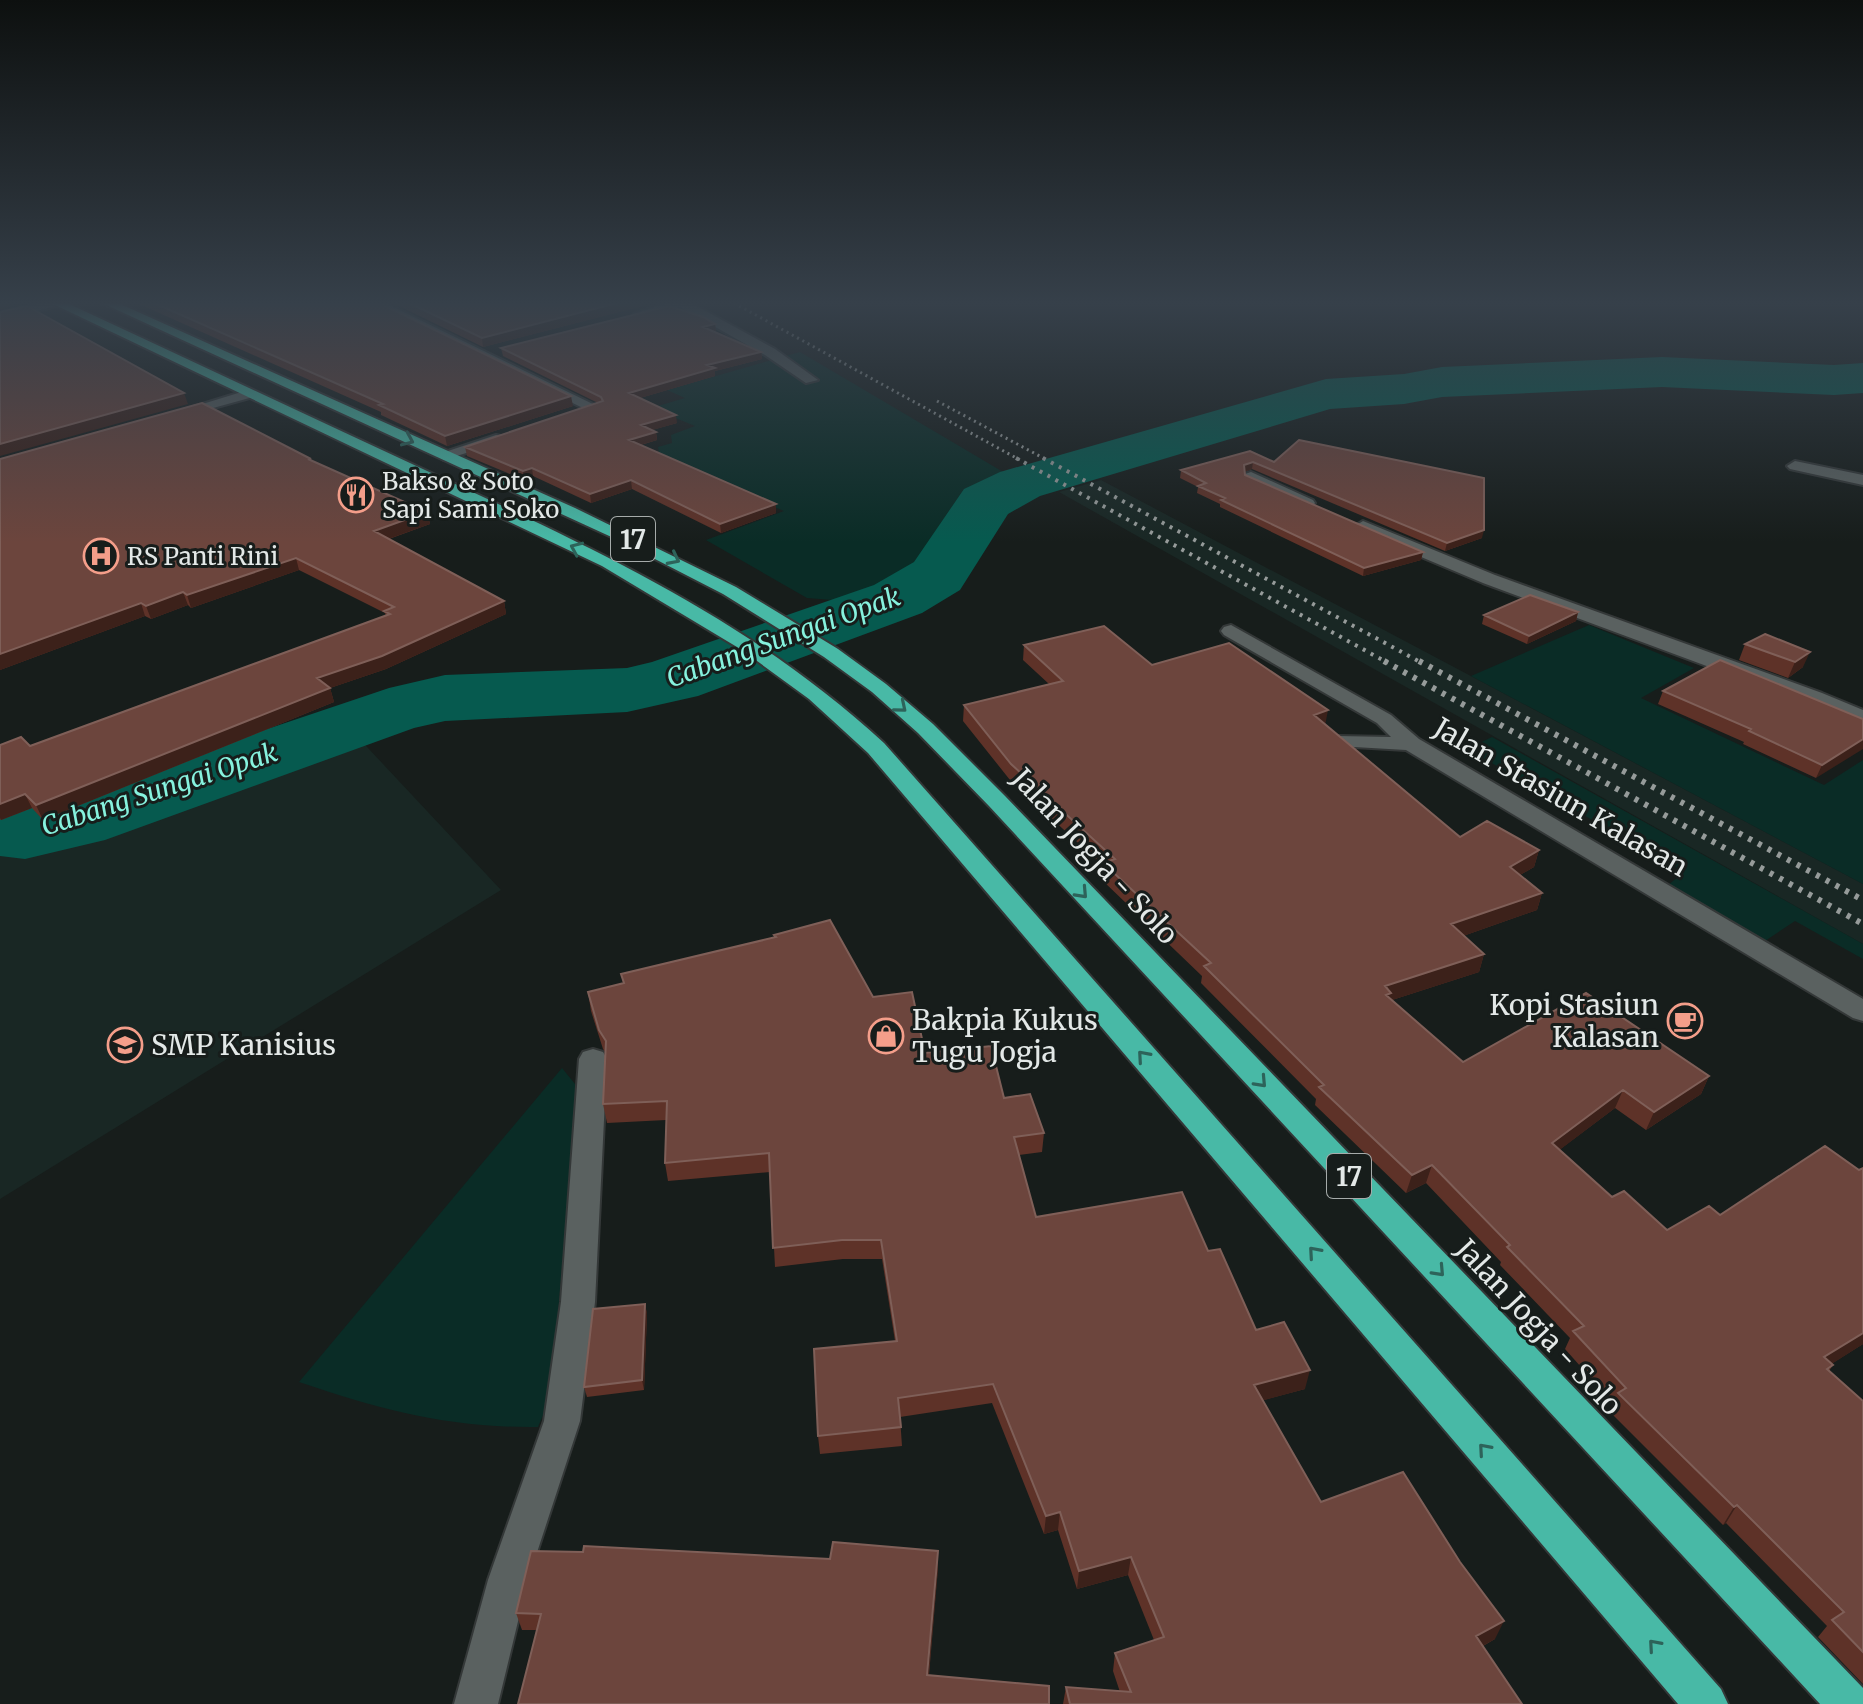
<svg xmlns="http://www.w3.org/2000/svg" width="1863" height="1704" viewBox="0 0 1863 1704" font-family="Merriweather,serif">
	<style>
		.built { fill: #192724 }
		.green { fill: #0a2c26 }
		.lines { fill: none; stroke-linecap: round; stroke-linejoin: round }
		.river { fill: #065a4f; fill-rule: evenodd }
		.street-casing { stroke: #343838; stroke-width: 4 }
		.highway-casing { stroke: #343838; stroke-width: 4 }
		.street { fill: #5a6160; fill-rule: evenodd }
		.highway { fill: #48b9a6; fill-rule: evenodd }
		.rail-far2 { stroke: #969b9a; stroke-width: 3; stroke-dasharray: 2 4; stroke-linecap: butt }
		.rail-far1 { stroke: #969b9a; stroke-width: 4; stroke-dasharray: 3 6; stroke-linecap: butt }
		.rail { stroke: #969b9a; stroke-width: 6; stroke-dasharray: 4 7; stroke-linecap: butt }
		.wall { fill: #5e3228 }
		.shaded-wall { fill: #3c211a }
		.building { fill: #6c453d; stroke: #7f5f58; stroke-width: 2 }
		.oneway { stroke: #2d635a }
		.labels { text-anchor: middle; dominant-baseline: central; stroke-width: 6; stroke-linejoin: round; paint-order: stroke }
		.far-poi-label { font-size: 24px; fill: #e3e8e7; stroke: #171d1b; text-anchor: start }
		.shield { fill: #171d1b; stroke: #a6abaa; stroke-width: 2 }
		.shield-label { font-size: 26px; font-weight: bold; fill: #e3e8e7 }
		.far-water-label { font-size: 26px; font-style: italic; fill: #86f2de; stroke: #171d1b }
		.street-label { font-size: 28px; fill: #e3e8e7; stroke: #171d1b }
		.poi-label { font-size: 28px; fill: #e3e8e7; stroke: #171d1b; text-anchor: start }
	</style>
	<rect width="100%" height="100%" fill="#171d1b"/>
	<path class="built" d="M1101,480L1863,884V944L1059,492Z
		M353,732L501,890L0,1199V850Z"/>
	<path class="green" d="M800,352L1025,485L1027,490L1023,495L991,510L950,548L898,583L901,587L870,603L807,598L706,540L784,511L656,457L659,453L658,447L672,443L671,435L695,426L651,408L685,398L667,390Z
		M1589,625L1694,668L1641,698L1824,785L1863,760V884L1471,676Z
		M1492,737L1863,944V959L1795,921L1765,941L1667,886L1684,872L1467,749Z
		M562,1068L575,1084L576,1103L555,1349L543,1415L538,1427C449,1428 382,1410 299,1382Z"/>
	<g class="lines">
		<path class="river" d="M1662,357L1834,365L1863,363V393L1834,395L1662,387L1442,397L1404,404L1330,409L1040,496L1008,514L960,590L922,613L698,696L627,712L445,721L414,728L105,840L25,859L0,856V804L25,807L53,801L389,688L445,675L627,668L652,662L874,585L914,562L964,489L1000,472L1326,379L1404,374L1442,367Z"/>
		<g class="street-casing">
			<path id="street" d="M44,303L64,304L0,320V312Z
				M369,303H385L601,408L599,411H589Z
				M666,303H691L775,349L818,380L806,383L765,355L680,307L640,318L634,314Z
				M248,390L253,391V397L177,418L170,414Z
				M496,435L501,436V442L444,460L436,455Z
				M1795,461L1863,475V485L1790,469L1787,466Z
				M1251,472L1313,500L1315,503L1313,506H1301L1245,480V474Z
				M1363,521L1495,575L1822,693L1863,710V724L1483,583L1357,530L1355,526Z
				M1231,625L1391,715L1419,739L1863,999V1021L1853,1018L1406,750L1337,746L1334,741L1337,736L1391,737L1377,723L1224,635L1221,631L1224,627Z
				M593,1049L603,1052L607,1059L595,1302L580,1421L528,1580L498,1704H454L488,1580L544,1421L561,1302L579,1059L583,1052Z"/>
		</g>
		<g class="highway-casing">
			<path id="highway" d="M51,303H67C191,361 316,419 440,477C600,551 753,622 884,743L1721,1689L1728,1704H1678L868,753L809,699L742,650L602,566Z
				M102,303H118L575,508L736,587L838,649L886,684L933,724L1005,796L1863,1688V1704H1820L989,806L918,733L872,692L824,657L723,594L618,540Z"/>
		</g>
		<use href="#street" class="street"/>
		<use href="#highway" class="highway"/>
		<path class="rail-far2" d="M734,303L1020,460
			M937,401L1047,460"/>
		<path class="rail-far1" d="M1016,458L1388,663
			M1043,458L1422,663"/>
		<path class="rail" d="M1384,661L1863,924
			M1419,661L1863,900"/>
	</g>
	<path class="wall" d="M137,303H379L573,406L447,446L381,415V412Z
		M393,303H646V305L483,347Z
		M715,324L716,331H714L761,352L762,359L715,371V376L640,398L677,423L652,430L656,432L657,440L641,445L776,504V513L721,533L632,489L591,503L533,476L524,480L467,456L465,447L598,403L503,356L501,348Z
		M1250,451L1274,462L1482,538L1445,551L1252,469L1244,472L1245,475L1423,552L1421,560L1363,576L1220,507V504L1197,493L1198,487L1180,478L1181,470Z
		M0,459H311L312,461L427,512L430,524L389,539L504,601L506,614L386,669L330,688L334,702L43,820L32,808L1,820L0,819V745L30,746L386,616L385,613L299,570L191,608L188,605L151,619L145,616L0,670Z
		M1578,612L1576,621L1527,644L1482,624L1484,615Z
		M1765,634L1803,667L1788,678L1739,660L1745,644Z
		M1024,645L1152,665L1325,724L1460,837L1539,850L1534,867L1520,875L1542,893L1537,910L1463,936L1484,954L1479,972L1392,1000L1463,1062L1709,1076L1701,1094L1646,1130L1615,1108L1559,1150L1612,1197L1667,1230L1720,1215L1863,1168V1344L1831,1364L1833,1365L1829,1371L1863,1401V1684L1818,1637L1827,1626L1726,1523L1723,1525L1609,1411L1613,1403L1565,1349L1570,1338L1500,1265L1501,1262L1426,1183L1406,1193L1315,1105L1316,1099L1201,983L1202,976L1102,880L1103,866L1010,780L963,721L964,705L1049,684L1023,660Z
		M1663,691L1863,719L1816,778L1743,744L1744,742L1658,704Z
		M774,935L873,997L925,1053L1004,1098L1044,1133L1042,1152L1019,1155L1036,1217L1208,1251L1256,1330L1305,1389L1263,1400L1321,1502L1495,1639L1483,1646L1522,1704H1063L1066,1687L1120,1692L1113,1671L1115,1653L1154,1640L1128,1575L1077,1589L1058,1530L1044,1534L992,1403L900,1417L902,1446L820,1454L818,1436L895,1341L882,1259H843L775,1267L770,1172L668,1181L665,1163L666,1120L607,1123L603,1104L606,1053L603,1049L591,1011L588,992L623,983L621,974L775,938Z
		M645,1304L647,1314L644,1390L587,1397L584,1387Z
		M938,1568L929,1675L1049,1704L537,1630H522L516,1613Z"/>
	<path class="shaded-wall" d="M0,303H13L14,306L0,310Z
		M617,303H646V305L483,347L482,338Z
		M715,324L716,331L704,334L703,327Z
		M761,352L762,359L715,371V376L630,401L629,393L707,365Z
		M184,393L188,404L0,456V444Z
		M571,396L573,406L447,446L445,436Z
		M676,415L677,423L642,433L641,425Z
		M656,432L657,440L630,448L629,440Z
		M1253,462L1252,469L1243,472L1244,465Z
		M532,468L533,476L524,480L523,471Z
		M631,480L632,489L591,503L590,494Z
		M776,504V513L721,533L720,524Z
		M427,512L430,524L377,543L374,531Z
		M1484,530L1482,538L1445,551L1447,543Z
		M1423,552L1421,560L1363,576L1364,568Z
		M296,558L299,570L191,608L187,595Z
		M183,592L188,605L151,619L146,606Z
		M504,601L506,614L386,669L330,688L334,702L43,820L36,805L317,678Z
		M141,603L145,616L0,670V654Z
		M1578,612L1576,621L1527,644L1529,636Z
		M1810,652L1803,667L1788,678L1795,662Z
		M1328,710L1325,726L1314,715Z
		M1863,739V749L1816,778L1822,765Z
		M25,794L32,808L1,820L0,818V804Z
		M1539,850L1534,867L1504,884L1510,867Z
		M1542,893L1537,910L1446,942L1451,924Z
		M1484,954L1479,972L1389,1001L1385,986Z
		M1709,1076L1701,1094L1646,1130L1654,1112Z
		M1623,1090L1615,1108L1545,1161L1552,1143Z
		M1432,1165L1426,1183L1406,1193L1412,1175Z
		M645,1304L647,1314L644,1390L642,1380Z
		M1863,1329V1344L1813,1376L1824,1357Z
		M1310,1370L1305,1389L1250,1404L1254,1385Z
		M1737,1505L1726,1523L1723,1525L1734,1507Z
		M1060,1512L1058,1530L1044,1534L1046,1516Z
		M938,1551V1568L927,1692V1675Z
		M1131,1557L1128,1575L1077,1589L1079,1571Z
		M1504,1621L1495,1639L1468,1654L1476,1636Z"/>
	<path class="building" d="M154,303H379L571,396L445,436L379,405L383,404Z
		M409,303H617L482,338Z
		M27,306L184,393L0,444V312Z
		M669,306L703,317L715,324L703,327L761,352L707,365L715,368L629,393L676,415L641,425L656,432L629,440L776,504L720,524L631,480L590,494L532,468L523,471L465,447L603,401L601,397L501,348Z
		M202,403L311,459H308L427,512L374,531L504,601L382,656L317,678L330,688L36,805L25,794L0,804V745L21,737L30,746L390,614L384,611L394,607L296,558L187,595L183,592L146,606L141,603L0,654V459Z
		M1299,440L1484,478V530L1447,543L1253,462L1244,465L1245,475L1423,552L1364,568L1221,500L1225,498L1198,486L1206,483L1181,470L1250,451L1274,462Z
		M1530,595L1578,612L1529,636L1484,615Z
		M1104,626L1152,665L1229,643L1328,710L1314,715L1460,837L1487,821L1539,850L1510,867L1542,893L1451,924L1484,954L1385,986L1391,993L1386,995L1463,1062L1586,993L1709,1076L1654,1112L1623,1090L1552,1143L1612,1197L1624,1191L1667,1230L1709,1206L1720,1215L1825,1146L1859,1170L1863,1168V1333L1824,1357L1833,1365L1827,1369L1863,1401V1652L1832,1620L1844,1612L1737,1505L1734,1507L1618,1393L1626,1388L1573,1331L1584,1326L1507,1247L1510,1245L1432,1165L1412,1175L1319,1087L1324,1085L1204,966L1211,963L1103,863L1115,859L1011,764L964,705L1063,681L1024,645Z
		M1765,634L1810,652L1795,662L1745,644Z
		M1720,660L1863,719V739L1822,765L1749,731L1751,729L1663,691Z
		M830,920L873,997L912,992L925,1053L991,1046L1004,1098L1030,1094L1044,1133L1014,1137L1036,1217L1182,1192L1208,1251L1220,1249L1256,1330L1284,1322L1310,1370L1254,1385L1321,1502L1403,1472L1460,1562L1504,1621L1476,1636L1522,1704H1070L1066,1687L1131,1692L1115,1653L1164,1637L1131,1557L1079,1571L1060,1512L1046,1516L993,1384L898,1398L901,1427L818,1436L814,1349L897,1341L881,1240H842L773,1248L769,1153L665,1163L667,1101L603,1104L606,1041L599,1030L588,992L624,983L621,974L776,937L774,935Z
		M645,1304L642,1380L584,1387L593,1309Z
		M833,1542L938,1551L927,1675L1049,1686V1704H518L541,1614L516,1613L531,1551L583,1552L584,1546L830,1559Z"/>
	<defs><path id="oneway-chevron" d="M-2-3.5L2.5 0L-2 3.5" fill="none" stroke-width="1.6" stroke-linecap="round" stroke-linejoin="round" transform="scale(2)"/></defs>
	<g class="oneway">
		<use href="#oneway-chevron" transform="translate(408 440) rotate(24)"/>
		<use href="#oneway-chevron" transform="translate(576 548) rotate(-156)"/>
		<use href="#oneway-chevron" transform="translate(674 559) rotate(27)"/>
		<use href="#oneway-chevron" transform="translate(901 707) rotate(40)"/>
		<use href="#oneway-chevron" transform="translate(1082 893) rotate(47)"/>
		<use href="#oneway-chevron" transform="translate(1143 1056) rotate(-131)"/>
		<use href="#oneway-chevron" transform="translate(1261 1082) rotate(47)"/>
		<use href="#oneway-chevron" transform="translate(1314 1252) rotate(-131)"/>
		<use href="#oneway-chevron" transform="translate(1439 1271) rotate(47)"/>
		<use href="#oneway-chevron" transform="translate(1484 1449) rotate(-131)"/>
		<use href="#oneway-chevron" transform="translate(1654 1645) rotate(-131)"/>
	</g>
	<linearGradient id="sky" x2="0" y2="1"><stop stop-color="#0d100f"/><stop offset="0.56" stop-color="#36404a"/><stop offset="1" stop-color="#36404a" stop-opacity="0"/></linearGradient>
	<rect width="1863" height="542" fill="url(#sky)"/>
	<defs>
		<g id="restaurant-ring" transform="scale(1.8)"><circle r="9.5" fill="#171d1b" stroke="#f49e8a" stroke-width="1.5"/><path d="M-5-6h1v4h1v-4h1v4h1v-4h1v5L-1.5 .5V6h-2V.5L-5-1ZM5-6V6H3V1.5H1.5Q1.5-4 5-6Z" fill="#f49e8a"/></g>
		<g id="hospital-ring" transform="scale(1.8)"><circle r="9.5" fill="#171d1b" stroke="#f49e8a" stroke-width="1.5"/><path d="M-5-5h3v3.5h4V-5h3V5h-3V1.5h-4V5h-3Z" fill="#f49e8a"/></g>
		<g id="cafe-ring" transform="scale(1.8)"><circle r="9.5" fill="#171d1b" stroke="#f49e8a" stroke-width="1.5"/><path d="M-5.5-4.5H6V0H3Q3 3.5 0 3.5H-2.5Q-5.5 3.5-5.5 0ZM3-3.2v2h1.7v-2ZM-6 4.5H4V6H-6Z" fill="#f49e8a"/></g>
		<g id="shop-ring" transform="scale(1.8)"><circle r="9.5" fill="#171d1b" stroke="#f49e8a" stroke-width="1.5"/><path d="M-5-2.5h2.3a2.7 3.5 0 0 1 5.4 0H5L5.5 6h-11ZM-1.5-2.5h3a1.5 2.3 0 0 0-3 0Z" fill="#f49e8a"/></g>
		<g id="school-ring" transform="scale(1.8)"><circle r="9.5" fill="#171d1b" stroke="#f49e8a" stroke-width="1.5"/><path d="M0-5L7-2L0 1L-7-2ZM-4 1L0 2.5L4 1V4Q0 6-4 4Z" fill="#f49e8a"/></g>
	</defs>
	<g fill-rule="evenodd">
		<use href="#restaurant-ring" x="356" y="495"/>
		<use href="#hospital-ring" x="101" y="556"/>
		<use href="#cafe-ring" x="1685" y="1021"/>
		<use href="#shop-ring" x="886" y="1036"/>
		<use href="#school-ring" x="125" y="1045"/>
	</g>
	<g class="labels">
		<g class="far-poi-label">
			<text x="382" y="481">Bakso &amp; Soto<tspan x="382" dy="28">Sapi Sami Soko</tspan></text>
			<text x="127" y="556">RS Panti Rini</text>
		</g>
		<g class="shield">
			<rect x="611" y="517" width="44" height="44" rx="6"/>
			<rect x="1327" y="1154" width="44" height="44" rx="6"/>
		</g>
		<g class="shield-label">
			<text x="633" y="539">17</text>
			<text x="1349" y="1176">17</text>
		</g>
		<g class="far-water-label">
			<text transform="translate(783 637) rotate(-20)">Cabang Sungai Opak</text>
			<text transform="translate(159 789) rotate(-18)">Cabang Sungai Opak</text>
		</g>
		<g class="street-label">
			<text transform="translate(1561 797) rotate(30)">Jalan Stasiun Kalasan</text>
			<text transform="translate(1095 856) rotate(47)">Jalan Jogja - Solo</text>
			<text transform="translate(1539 1327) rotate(47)">Jalan Jogja - Solo</text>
		</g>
		<g class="poi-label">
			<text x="1659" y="1005" text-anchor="end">Kopi Stasiun<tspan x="1659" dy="32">Kalasan</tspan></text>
			<text x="912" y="1020">Bakpia Kukus<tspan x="912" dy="32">Tugu Jogja</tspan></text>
			<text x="151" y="1045">SMP Kanisius</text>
		</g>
	</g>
</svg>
